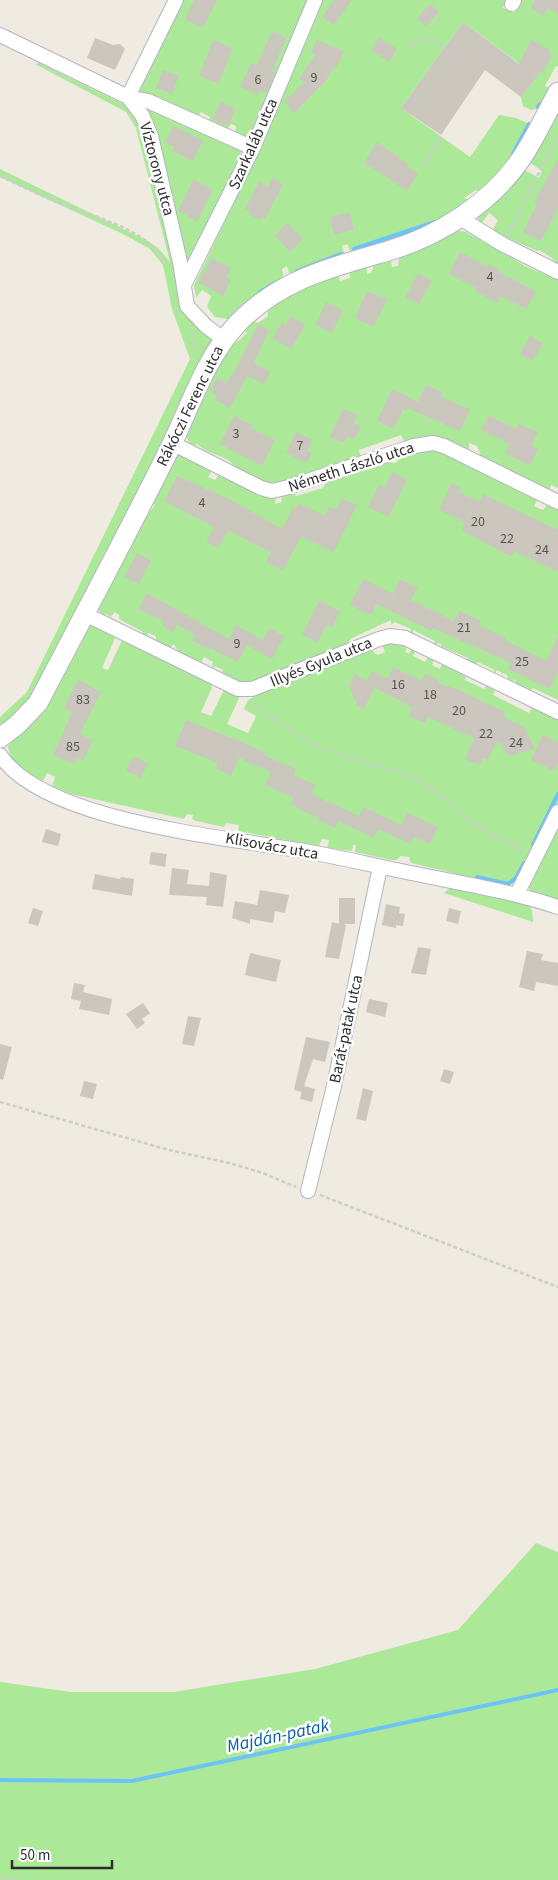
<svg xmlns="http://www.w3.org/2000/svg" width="558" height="1880" viewBox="0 0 558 1880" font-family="'Source Sans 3',sans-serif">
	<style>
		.green { fill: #abe999 }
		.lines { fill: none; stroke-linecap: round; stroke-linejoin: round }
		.stream { stroke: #6dc2f7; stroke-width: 4 }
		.building { fill: #cbc7bf }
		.street-casing { stroke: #b4b4c2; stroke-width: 16 }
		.secondary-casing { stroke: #b4b4c2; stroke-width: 21 }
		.path { stroke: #cdcdcd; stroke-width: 2.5; stroke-dasharray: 4 2.5; stroke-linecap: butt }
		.street { stroke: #fff; stroke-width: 14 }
		.secondary { stroke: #fff; stroke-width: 19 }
		.labels { text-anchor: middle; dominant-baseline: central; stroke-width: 5; stroke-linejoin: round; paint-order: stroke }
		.number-label { font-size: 14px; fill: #555452 }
		.street-label { font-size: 16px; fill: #2e2e2e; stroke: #fff }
		.water-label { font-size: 18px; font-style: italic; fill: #055daa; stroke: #fff }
	</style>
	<rect width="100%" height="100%" fill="#efebe0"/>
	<path class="green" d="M180,0H311L252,140L235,136L236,126L231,124L227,130L208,122L210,117L201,112L198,117L136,93Z
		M323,0H507L503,8L514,13L521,0H558V67L556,66L545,86L551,89L541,108L531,110L523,106L521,97L536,76L463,22L401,108L470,157L499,115L516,118L532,125L510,162L480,192L476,190L464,198L473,201C436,227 394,240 351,253L347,244L342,246L345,255L293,274L289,273L287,266L282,269L284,280L233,320L215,317L207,307L211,296L202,290L196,298L194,285L261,147Z
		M39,63L123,104L141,123L176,262L179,297L213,337V343L194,372L183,399L35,698L0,729V717L27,692L190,359L172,309L163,265L150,249L125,235L0,177V169L146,240L158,248L170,262L136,128L126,112L35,64Z
		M139,102L244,147L240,154L243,158L228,188L223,191L188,263L185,262Z
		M558,109V265L552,258L539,250L537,251L492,231L498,220L489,213L481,224L477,216L523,169L539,178L542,171L529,162Z
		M454,230L466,232L527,267L558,280V488L551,485L549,490L541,487L481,456L477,446L469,443V449L467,450L405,443L401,435L359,450L361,458L276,484C264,485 249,479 239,471C235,468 233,463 228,460C217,454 207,453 197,444L195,445L204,453C190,445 183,440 187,423L231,343H236L247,333L243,329L253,321L258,323L268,316L267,308L270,304L337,271L340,281L350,278V266L367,263V274L371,273L376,261L388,258L391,260L392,267L398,266L399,259L415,248L430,242L438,241Z
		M435,449L538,499L534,506L543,510L548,504L558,509V700L533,688L529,693L516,685L515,679L513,682L508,680L507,675L503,673L501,678L502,673L497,670L494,675V670L478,662L476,666L467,661L468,658L443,647L450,652L441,649V644L438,643L434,646L435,641L413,630V634H410L411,629L395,622L391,625V620L352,638L343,647L251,683L232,680L221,675L223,670L215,666L211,670L213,662L204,657L200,664L179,654L174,644L169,649L156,642V636L149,633L145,638L141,635L143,632L119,619V615L115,612L111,617L106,614L103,616L98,608L145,507L152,510L155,504L148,501L175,455L180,454L212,470L208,477L215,480L220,473L276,496L275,504L282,502L281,497L294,491L296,496L323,488L327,481L392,459L393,464L413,451Z
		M92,624L116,636L102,668L108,670L123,638L211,683L212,688L201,712L211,716L224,690L240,696L227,724L248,733L256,716L244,709L248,700L261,693L371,647L374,653L378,655L385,652L382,645L394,643L407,646L405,652L409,654L413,646L416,649L413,656L425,662L428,657L434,660L432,665L440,669L442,664L466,677L465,680L484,689L486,686L495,691L493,695L529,713L533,706L558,718V803L518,881L508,886L411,863L409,857L400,856L397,860H391L355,852L356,845H353L352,851L327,848L329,840L322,839L319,846L238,831L239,825L226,823L224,827L196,821L192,819L193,815L187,814L184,819L71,794L52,786L55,777L47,773L43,781C28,772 11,766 8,747L87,625Z
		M558,827V903L531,893L528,885Z
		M454,885L529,906L532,910L533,922L444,893Z
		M536,1543L558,1552V1880H0V1682L71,1692H174L315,1669L458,1630Z"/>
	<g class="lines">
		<path class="stream" d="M538,107L540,104
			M513,154L529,124
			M354,249L435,222
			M297,271L341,254
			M260,292L277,282
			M533,845L558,794
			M477,877L508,884L516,878L524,863
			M0,1780L132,1781L558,1690"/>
	</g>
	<path class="building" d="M194,0H217L203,28L185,19Z
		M334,0H352L334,25L322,17Z
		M535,0H558V14L548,8L543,16L531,8Z
		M430,4L439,12L426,26L417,18Z
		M463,22L519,64L531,40L549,49L548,53L552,56L543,72L541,71L521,97L485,70L441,135L401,108Z
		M272,31L286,38L272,72L275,73L267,93L260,90L258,95L240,87L251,63L257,65Z
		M95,38L113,45L120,44L125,49L115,70L87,58Z
		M379,38L397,49L389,62L371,50Z
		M213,40L232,48L219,84L199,76Z
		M317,40L344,51L336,68L334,67L325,82L294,113L284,102L304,82L299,79L315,55L311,53Z
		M163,70L179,76L172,94L156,88Z
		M221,102L236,109L228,126L212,119Z
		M173,126L203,140L193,161L172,151L174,147L165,142Z
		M377,142L408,164L407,166L418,174L407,191L364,162Z
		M558,159V208L541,241L523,232L537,204L534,202Z
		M272,178L283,184L265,219L262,217L260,220L249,214L251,211L245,209L259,182L268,187Z
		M194,179L213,190L197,222L178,210Z
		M350,212L354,230L334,235L330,217Z
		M287,223L303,239L290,252L275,236Z
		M460,252L488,267L489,264L500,270L499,272L536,291L527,309L500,296L497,303L475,291L476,288L449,274Z
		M212,258L231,268L226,277L231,280L223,296L198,282Z
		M418,273L432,281L419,304L405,297Z
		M367,291L387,299L374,327L355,318Z
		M326,302L343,310L332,333L315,325Z
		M291,316L305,325L291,349L272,338L282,322L286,325Z
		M258,324L269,330L254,363L270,372L264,384L247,376L230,408L215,400L217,395L210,391L217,378L226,383L233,374Z
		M530,336L543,343L533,361L520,354Z
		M426,385L443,392L441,397L470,409L460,431L407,408L406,411L403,409L394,429L377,421L392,389L418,402Z
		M343,409L357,415L354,423L361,426L354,439L347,436L344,443L330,437Z
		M489,415L516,429L519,424L538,432L531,446L538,449L530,465L505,454L509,444L481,430Z
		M234,416L253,425L251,428L275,440L262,466L220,444Z
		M296,432L313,440L307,451L311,453L307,463L286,453Z
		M392,472L407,479L389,517L368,507L379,484L385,487Z
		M177,476L229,499L282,529L293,507L295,509L298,503L325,516L329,507L336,510L342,498L357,505L334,552L301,537L283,570L266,562L271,553L228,530L218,548L206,542L214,527L164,501Z
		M451,483L461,488L459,492L479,502L483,494L558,530V572L514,551L511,557L461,530L465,522L439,510Z
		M137,553L151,561L139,584L124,577Z
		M363,579L393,594L400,579L418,587L411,600L454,621L459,611L481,621L479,626L506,638L505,640L546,661L558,636V671L550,689L508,669L511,663L433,628L432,631L376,604L371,615L350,605Z
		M147,593L229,639L236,625L263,640L269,628L284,636L272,659L247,645L238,662L210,648L209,650L192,641L195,635L177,625L173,632L162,626L164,622L138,609Z
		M319,601L340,611L332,628L326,625L318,642L302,635Z
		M393,667L422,681L425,674L439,680L437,683L459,690L505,712L504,716L507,719L524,727L535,749L509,756L497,741L488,760L483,758L480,765L465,759L474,738L428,717L425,723L408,716L412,707L374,688L364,709L357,705L349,687L355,674L367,680L372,671L387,679Z
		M78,680L101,692L80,734L93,740L83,761L77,758L74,764L53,755L72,712L64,708Z
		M186,720L265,752L264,755L296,769L293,775L316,785L311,794L359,816L363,807L401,825L407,813L438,827L430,844L414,837L411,844L378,829L374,838L338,821L335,828L318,820L319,818L291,805L294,798L265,785L271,772L239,758L231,776L216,769L218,763L175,746Z
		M543,735L558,742V763L554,771L531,760Z
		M133,756L148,763L141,778L126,771Z
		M46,829L61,834L58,846L42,842Z
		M151,852L167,854L165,867L149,864Z
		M172,868L189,870L187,884L209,886L210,872L227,875L223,907L206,905L207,897L169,895Z
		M95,874L120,879L121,877L134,879L132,896L92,889Z
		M260,890L289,895L285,913L275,911L273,923L250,919V924L232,918L235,901L257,905Z
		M339,898H355V924H344L346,925L339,959L325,957L332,922L339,924Z
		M386,904L400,907L399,913L405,914L403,926L396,925V928L382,925Z
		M33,908L43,911L38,926L28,923Z
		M449,908L461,911L458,924L446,921Z
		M418,947L431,949L426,975L411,973Z
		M527,951L543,954L541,960L558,963V986L536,982L534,991L519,987Z
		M250,953L281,960L276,982L245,975Z
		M74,983L85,985L83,992L112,999L109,1015L79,1009L81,1001L71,999Z
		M369,999L388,1003L385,1017L366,1012Z
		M143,1003L150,1013L142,1019L145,1023L137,1029L126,1014Z
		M188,1016L201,1018L194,1046L182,1044Z
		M306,1037L330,1042L325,1062L313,1059L304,1086L315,1089L312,1102L300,1099L303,1087L302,1092L294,1090Z
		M0,1044L12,1047L3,1080L0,1079Z
		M444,1069L454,1072L450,1084L440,1081Z
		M84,1081L97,1084L93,1099L80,1096Z
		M363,1088L373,1091L366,1121L356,1119Z"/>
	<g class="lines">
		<g class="street-casing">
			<path id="street" d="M512,4L514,0
				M0,35L128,97L142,115L151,136L180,262L187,306L206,326L223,339
				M128,97L148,101L253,148
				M128,97L176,0
				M460,218L502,244L558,272
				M184,285L253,148L315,0
				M172,443L261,488L272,491L289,487L414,446L433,443L444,446L558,502
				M85,614L238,689H252L379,639L390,636L405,638L558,712
				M0,755C44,822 227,837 304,851C340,857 375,866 411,873C461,883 510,891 558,907
				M517,894L558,812
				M308,1191L334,1086L380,867"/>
		</g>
		<g class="secondary-casing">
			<path id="secondary" d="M0,738L17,725L38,703C83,617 129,531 172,444C192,402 206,357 238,323C281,279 332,267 388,251C439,236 491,203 521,159C535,138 546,114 558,92"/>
		</g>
		<path class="path" d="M408,49C418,34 431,37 443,47
			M422,168L442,136
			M0,176C19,185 37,194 56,202C88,215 150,229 165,263
			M508,234L558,135
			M193,333L197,352
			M251,702C277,723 311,745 343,756C370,765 398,769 423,783C439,791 450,806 464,817C483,830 504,840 524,852
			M0,1102L169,1150L229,1163L263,1173L296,1187
			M320,1195L558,1287
			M0,1877L17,1880"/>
		<use href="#street" class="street"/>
		<use href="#secondary" class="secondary"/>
	</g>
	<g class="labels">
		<g class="number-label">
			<text x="314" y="78">9</text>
			<text x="258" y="80">6</text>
			<text x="490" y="277">4</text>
			<text x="236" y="434">3</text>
			<text x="300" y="446">7</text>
			<text x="202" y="503">4</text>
			<text x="478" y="522">20</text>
			<text x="507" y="539">22</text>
			<text x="542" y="550">24</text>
			<text x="464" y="628">21</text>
			<text x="237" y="644">9</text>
			<text x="522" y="662">25</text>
			<text x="398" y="685">16</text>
			<text x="430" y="695">18</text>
			<text x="83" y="700">83</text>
			<text x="459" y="711">20</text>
			<text x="486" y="734">22</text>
			<text x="516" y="743">24</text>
			<text x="73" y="747">85</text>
		</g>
		<g class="street-label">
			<text transform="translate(253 144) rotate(-66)">Szarkaláb utca</text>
			<text transform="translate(157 169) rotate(75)">Víztorony utca</text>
			<text transform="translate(190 406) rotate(-64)">Rákóczi Ferenc utca</text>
			<text transform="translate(351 467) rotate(-18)">Németh László utca</text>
			<text transform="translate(321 662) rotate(-22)">Illyés Gyula utca</text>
			<text transform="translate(272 846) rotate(10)">Klisovácz utca</text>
			<text transform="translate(346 1029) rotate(-78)">Barát-patak utca</text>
		</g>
		<g class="water-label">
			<text transform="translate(278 1736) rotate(-12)">Majdán-patak</text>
		</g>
	</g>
	<path d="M12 1860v8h100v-8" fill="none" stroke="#2e2e2e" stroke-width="2.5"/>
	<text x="20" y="1860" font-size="15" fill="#2e2e2e" stroke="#ffffff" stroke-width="4" paint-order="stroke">50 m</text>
</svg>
